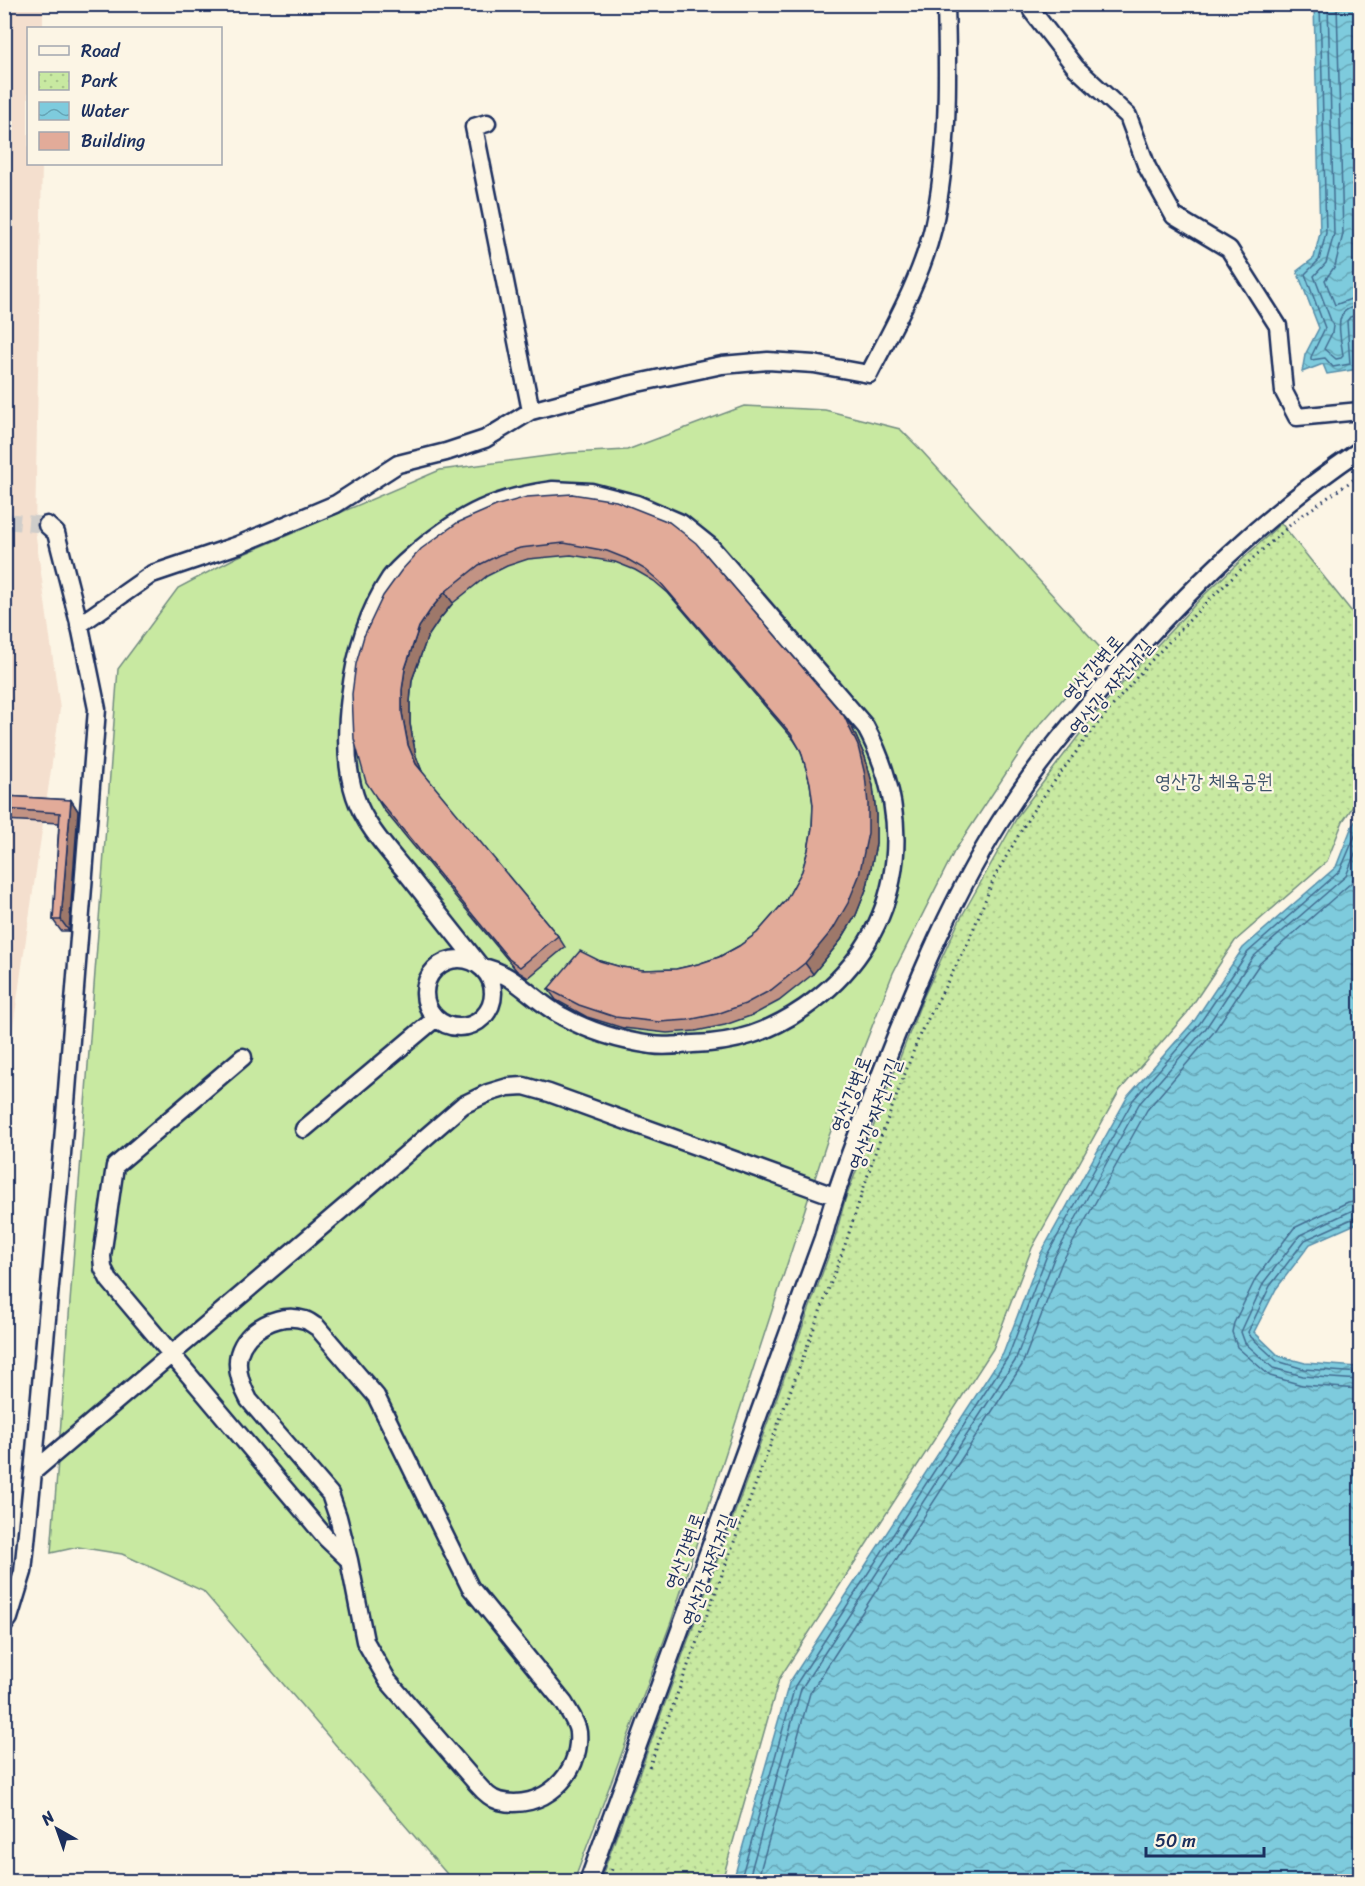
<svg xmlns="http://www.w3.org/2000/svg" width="1365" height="1886" viewBox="0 0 1365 1886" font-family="Sriracha,'Poor Story',sans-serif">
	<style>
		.built { fill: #f4dfce }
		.park { fill: url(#park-dots); stroke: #728c80; stroke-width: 1.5 }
		.pitch { fill: #c8e9a1; stroke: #728c80; stroke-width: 1.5 }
		.water { fill: url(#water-waves); stroke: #568daa; stroke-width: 1.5 }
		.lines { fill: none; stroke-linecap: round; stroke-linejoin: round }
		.shore { stroke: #436d91; stroke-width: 1.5 }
		.minor-tunnel { stroke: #cfcdca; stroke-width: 16; stroke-dasharray: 16 8; stroke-linecap: butt }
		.minor-casing { stroke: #1b2f5e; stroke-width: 21 }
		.path { stroke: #1b2f5e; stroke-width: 3; stroke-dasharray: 1.5 4.5; stroke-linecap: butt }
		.minor { stroke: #fcf5e5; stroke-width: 16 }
		.wall { fill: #c29384; stroke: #1b2f5e; stroke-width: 1.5 }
		.shaded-wall { fill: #9e786b; stroke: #1b2f5e; stroke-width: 1.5 }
		.building { fill: #e2ab99; stroke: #1b2f5e; stroke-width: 1.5 }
		.labels { text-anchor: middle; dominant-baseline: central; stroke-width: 4.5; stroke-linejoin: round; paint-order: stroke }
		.street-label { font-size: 20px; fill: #1b2f5e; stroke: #fcf5e5 }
		.park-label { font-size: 20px; fill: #3e546b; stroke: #fcf5e5 }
	</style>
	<defs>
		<pattern id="park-dots" width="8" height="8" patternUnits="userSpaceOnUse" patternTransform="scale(1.5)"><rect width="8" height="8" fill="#c8e9a1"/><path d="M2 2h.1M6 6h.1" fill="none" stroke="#abc88d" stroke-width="1.8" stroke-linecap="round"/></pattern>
		<pattern id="water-waves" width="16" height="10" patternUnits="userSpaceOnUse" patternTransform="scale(1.5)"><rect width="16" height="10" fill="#7ecbdd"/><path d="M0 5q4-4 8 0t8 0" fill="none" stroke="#66a5b6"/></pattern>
	</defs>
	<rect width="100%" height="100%" fill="#fcf5e5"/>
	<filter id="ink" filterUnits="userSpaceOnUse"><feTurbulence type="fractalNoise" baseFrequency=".0167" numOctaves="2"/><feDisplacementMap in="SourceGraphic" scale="12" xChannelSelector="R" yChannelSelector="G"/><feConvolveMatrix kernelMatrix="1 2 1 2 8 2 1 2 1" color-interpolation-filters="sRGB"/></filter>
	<g filter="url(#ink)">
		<path class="built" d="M43,4V28H28V164H42L35,530L60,709L5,1081L4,5Z"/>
		<path class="park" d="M1281,523L1360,622V796L1343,821L1327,861L1235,941L1187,1013L1120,1090L1032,1248L993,1349L779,1679L722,1881H600L834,1241L845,1200L923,998L959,921L1019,814L1092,718L1135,669L1204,595Z"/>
		<path class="pitch" d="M744,406L825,410L900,429L920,449L1104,652L1032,734L954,852L893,973L827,1141L671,1622L574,1881H453L203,1591L122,1554L78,1547L51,1553L118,669L178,588L237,557L440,470L570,453L627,450Z"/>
		<path class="water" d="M1314,5H1360V319L1353,323L1358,369L1327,374L1323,364L1302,372L1305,355L1319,328L1297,271L1314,258L1320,233Z
			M1360,814V1222L1310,1244L1276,1289L1254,1332L1279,1356L1305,1363L1358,1367L1360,1365V1881H733L789,1683L1003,1354L1041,1253L1128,1096L1195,1020L1243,948L1336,867L1352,826Z"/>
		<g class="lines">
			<path class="shore" d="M1320,4L1326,233L1319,260L1305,274L1325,328L1311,357V360L1325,358L1333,367L1350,364L1347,321L1350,317L1360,314
				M1328,4L1334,234L1326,263L1314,276L1333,326L1332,333L1324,349L1336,359L1341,358L1343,356C1341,335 1330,308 1360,306
				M1337,4L1343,234L1335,266L1325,280L1335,305L1351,299L1360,297
				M1360,1200L1348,1202L1294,1228L1256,1278L1234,1323L1232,1332L1237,1347L1270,1376L1302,1385L1360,1389
				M1360,1209L1351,1211L1300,1235L1264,1282L1241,1332L1245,1343L1273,1368L1303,1376L1360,1380
				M1360,1217L1354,1218L1305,1240L1270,1286L1248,1332L1251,1337L1277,1361L1304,1369L1360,1373
				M740,1882L795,1686L1008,1357L1047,1255L1133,1100L1200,1023L1248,952L1340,871L1360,824
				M748,1882L801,1689L1015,1361L1054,1258L1139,1104L1206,1028L1253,957L1346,876L1360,841
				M757,1882L810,1693L1022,1365L1062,1262L1147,1110L1213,1033L1260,963L1351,883L1360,865"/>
			<path class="minor-tunnel" d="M4,521L47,525"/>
			<g class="minor-casing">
				<path id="minor" d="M1032,11L1076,68L1128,116L1147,167L1174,216L1229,249L1278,326L1284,392L1297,417L1360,411
					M487,123L474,127L531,411
					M553,490L591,492L637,504L681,523L711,547L865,726C920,827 901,941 804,1008C769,1032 736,1043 693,1044C680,1045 665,1047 652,1045C622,1041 589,1031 562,1016C533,1001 514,972 481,967C456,935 430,903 405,871C387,849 364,824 355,796C345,766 346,729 350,697C355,655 366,614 390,578C397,568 410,558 419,550C464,513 495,498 553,490Z
					M79,625L152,574L238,545L336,504L398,464L446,452L485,439L531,411L628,385L722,365L768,361L814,364L869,374C893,327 921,279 933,228C949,155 948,78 946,4
					M425 993a34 34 0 1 1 68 0a34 34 0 1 1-68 0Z
					M243,1057L115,1166L102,1256L103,1268L109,1280L327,1539L349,1560L365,1641L388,1681L477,1784C483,1791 491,1799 499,1801C542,1812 582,1775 578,1732C577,1722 569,1712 564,1703L470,1587L376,1396L317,1327C313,1325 309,1321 305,1320C279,1312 246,1329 239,1354C235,1370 242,1387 249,1400L330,1494L338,1517L349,1560
					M304,1129L436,1018
					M33,1472L360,1194L463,1105L488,1093L508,1087L524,1086L549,1093L834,1196
					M4,1625L9,1618L23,1572L33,1472L62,1154L97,709L81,631L56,533L47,525
					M588,1882L823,1238C837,1184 858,1133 878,1081C915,987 953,892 1009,808C1039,761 1075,719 1112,677C1188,590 1264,515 1360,450"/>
			</g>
			<path class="path" d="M649,1767L668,1719L845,1245L876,1150L920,1034L967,945L995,876L1032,812L1090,733L1147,665L1200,609L1253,558L1297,519L1360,475
				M608,1882L612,1869"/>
			<use href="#minor" class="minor"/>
		</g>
		<path class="wall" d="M572,494L844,716L852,727L865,757L873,786L876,815V844L867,887L856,915L841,940L813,974L779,1001L753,1015L725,1025L696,1031L667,1033L623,1028L587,1017L556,1000L548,989L600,961L621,967L643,970L676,969L698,964L719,957L739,946L757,933L786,900L802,871L808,850L812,828L813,805L810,783L801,751L794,740L668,593L654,581L635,570L615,562L571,555L528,559L507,566L487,576L453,603L439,620L427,638L412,680L410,702V724L416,756L422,772L558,936L565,947L528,978L517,971L383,809L376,797L364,636Z
			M4,796L71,800L78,811L69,931H61L53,920L59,823L4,820Z"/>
		<path class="shaded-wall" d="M445,592L453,603L439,620L427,638L412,680L410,702V724L416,756L424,776L416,764L408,745L402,713V690L405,669L419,627L431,609Z
			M844,716L852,727L865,757L873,786L876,815V844L867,887L856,915L841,940L813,974L805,963Z
			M71,800L78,811L69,931L61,920Z"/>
		<path class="building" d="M572,494L616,501L669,522L696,543L844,716L858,746L865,775L868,804V833L859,876L848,903L833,929L805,963L771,990L745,1004L717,1014L688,1020L659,1022L615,1017L579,1005L548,989L580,951L600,961L621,967L643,970L676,969L698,964L719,957L739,946L757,933L786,900L802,871L808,850L812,828L813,805L810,783L801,751L791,734L660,582L646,570L627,559L607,551L564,543L520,548L499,555L479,565L445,592L431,609L419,627L405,669L402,690V713L408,745L416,764L558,936L520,967L509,959L376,797L366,782L354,739L352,694L356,664L364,636L383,596L401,571L421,549L457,523L498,505L527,497Z
			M4,796L71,800L61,920H53L60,813L4,809Z"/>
	</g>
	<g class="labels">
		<g class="street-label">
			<text transform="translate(1093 668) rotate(-49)">영산강변로</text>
			<text transform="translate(1111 687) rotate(-50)">영산강 자전거길</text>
			<text transform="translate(851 1094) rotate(-69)">영산강변로</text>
			<text transform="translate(875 1114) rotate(-70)">영산강 자전거길</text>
			<text transform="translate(685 1551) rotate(-70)">영산강변로</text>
			<text transform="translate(708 1570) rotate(-70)">영산강 자전거길</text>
		</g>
		<g class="park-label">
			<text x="1214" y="781">영산강 체육공원</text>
		</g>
	</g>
	<rect width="1365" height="1886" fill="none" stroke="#fcf5e5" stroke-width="24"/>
	<rect x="12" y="12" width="1341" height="1862" fill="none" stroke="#1b2f5e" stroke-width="2" filter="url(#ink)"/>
	<rect x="27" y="27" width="195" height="138" fill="#fcf5e5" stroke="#a2a6af" stroke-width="1.5"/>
	<rect x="39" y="46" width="30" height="9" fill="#fcf5e5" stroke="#a2a6af" stroke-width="1.5"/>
	<text x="81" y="57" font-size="18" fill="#1b2f5e">Road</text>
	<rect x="39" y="72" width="30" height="18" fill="url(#park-dots)" stroke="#a2a6af" stroke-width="1.5"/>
	<text x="81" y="87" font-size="18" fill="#1b2f5e">Park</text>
	<rect x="39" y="102" width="30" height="18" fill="url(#water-waves)" stroke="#a2a6af" stroke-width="1.5"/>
	<text x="81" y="117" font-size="18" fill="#1b2f5e">Water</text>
	<rect x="39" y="132" width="30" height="18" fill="#e2ab99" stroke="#a2a6af" stroke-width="1.5"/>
	<text x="81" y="147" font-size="18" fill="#1b2f5e">Building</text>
	<g transform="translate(57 1829) rotate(320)" stroke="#fcf5e5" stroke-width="4.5" paint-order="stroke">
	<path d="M0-4.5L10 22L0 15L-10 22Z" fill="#1b2f5e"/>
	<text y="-9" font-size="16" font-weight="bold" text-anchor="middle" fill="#1b2f5e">N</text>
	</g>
	<path d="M1146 1847v9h118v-9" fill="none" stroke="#1b2f5e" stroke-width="3"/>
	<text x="1155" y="1847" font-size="18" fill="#1b2f5e" stroke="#fcf5e5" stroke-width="4.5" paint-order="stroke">50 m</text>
</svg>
